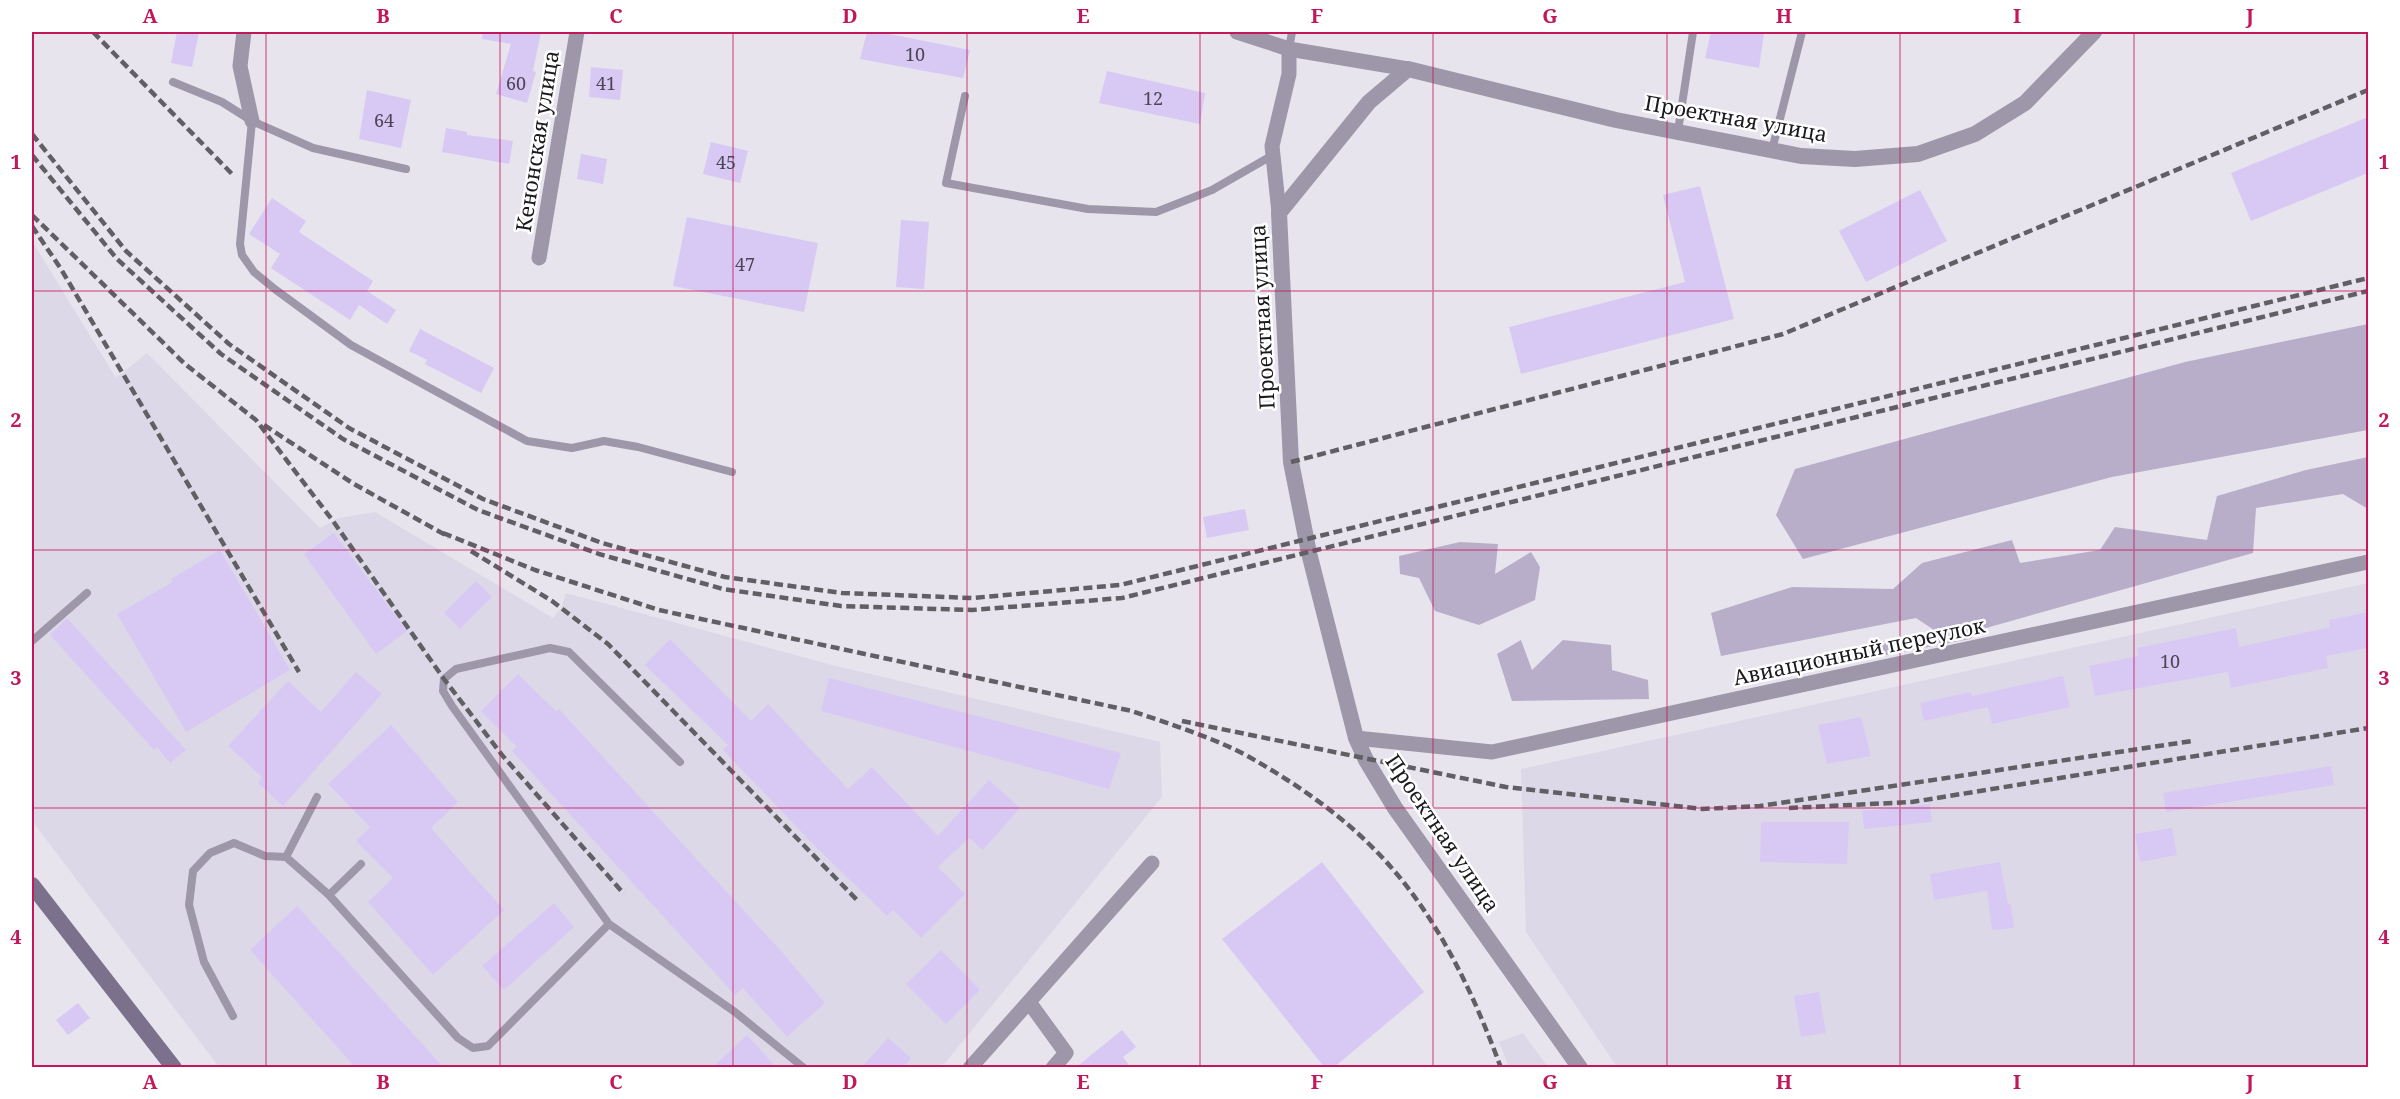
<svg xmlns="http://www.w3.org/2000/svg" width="2400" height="1099" viewBox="0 0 2400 1099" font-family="'Noto Serif',serif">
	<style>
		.built { fill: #ddd8e8 }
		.green { fill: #b8aeca }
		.building { fill: #d8c9f4 }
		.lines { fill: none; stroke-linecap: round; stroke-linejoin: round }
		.service { stroke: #9d97a9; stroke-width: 8 }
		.minor { stroke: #9d97a9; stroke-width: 15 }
		.tertiary { stroke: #9d97a9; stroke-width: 16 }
		.secondary { stroke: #7b718c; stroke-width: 16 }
		.rail { stroke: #605f64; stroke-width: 4.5; stroke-dasharray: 9 4.5; stroke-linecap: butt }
		.grid { fill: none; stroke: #c2185b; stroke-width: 1.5; stroke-opacity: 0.55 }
		.labels { text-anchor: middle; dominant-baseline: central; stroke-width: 5; stroke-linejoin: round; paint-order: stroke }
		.number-label { font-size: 18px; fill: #4a4654 }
		.street-label { font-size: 21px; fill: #1b1a1e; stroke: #fff }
		.neatline { fill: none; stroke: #c2185b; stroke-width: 2 }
		.grid-label { font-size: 20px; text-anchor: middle; font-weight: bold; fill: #c2185b }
	</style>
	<rect width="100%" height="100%" fill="#e7e4ed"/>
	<path class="built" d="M32,241L116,378L147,353L320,528L339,518L375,512L553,618L561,608L566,593L832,665L1160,742L1162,797L945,1063L928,1068L219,1067L32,821V666L34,664L32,661Z
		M2368,583V1067H1617L1526,932L1521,769Z
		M1523,1033L1548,1067H1509L1499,1042Z"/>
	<path class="green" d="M2368,324V430L2112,477L1803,559L1776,515L1795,469L2185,362Z
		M2368,457V509L2343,494L2256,508L2253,553L1986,628L1970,639L1804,671L1802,662L1937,632L1916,618L1721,656L1711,613L1792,587L1893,589L1922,563L2012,540L2020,563L2100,550L2115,527L2207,540L2217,496L2306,470Z
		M1460,542L1498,544L1495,574L1531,552L1540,567L1535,600L1479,625L1435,611L1419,578L1400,574L1399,556Z
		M1521,640L1532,670L1563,640L1611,645L1612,670L1648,680L1649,699L1512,701L1497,654Z"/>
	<path class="building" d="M177,32H199L192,67L171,63Z
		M483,32H541L533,71L536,72L527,103L496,94L511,44L482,39Z
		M867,32H879L970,50L963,78L860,59Z
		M1711,32H1751L1764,34L1759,68L1705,58Z
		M591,67L623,70L620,100L589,97Z
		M1107,71L1205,93L1200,124L1099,103Z
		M367,90L411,100L401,148L359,139Z
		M2368,117V173L2251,221L2231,173Z
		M446,128L467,132V135L513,141L509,164L442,152Z
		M711,142L748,151L740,183L703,174Z
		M581,154L607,159L603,184L577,179Z
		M1700,186L1734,319L1521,374L1509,327L1685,282L1663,195Z
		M1920,190L1947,241L1866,282L1839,231Z
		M272,198L306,221L299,232L373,281L367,291L396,310L387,324L359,305L350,320L271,268L280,254L249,234Z
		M687,217L818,243L804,312L673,286Z
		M901,220L929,222L924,289L896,287Z
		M420,329L494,368L481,393L425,364L427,360L409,351Z
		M1245,509L1249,530L1207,538L1203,517Z
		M334,533L407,631L376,654L304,554Z
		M220,550L290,670L186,732L117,614L173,582L171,579Z
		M476,581L492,597L460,629L444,613Z
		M2368,612V648L2326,656L2328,668L2231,688L2228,672L2095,696L2089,666L2138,656L2137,648L2236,628L2239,647L2330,627L2329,620Z
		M67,618L186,750L170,763L157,747L154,750L50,635Z
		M670,639L751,721L768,704L848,789L872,767L938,836L989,780L1020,808L983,850L969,838L938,867L965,894L921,938L893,910L887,916L816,847L723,750L728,745L645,665Z
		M356,672L382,694L283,806L258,783L262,777L228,746L288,681L321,712Z
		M518,674L556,711L559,709L782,952L825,1003L787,1037L743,988L735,995L512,751L517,747L481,711Z
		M2063,676L2070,707L1992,724L1988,707L1924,721L1920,703L1971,692L1972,696Z
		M829,678L1121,753L1109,789L821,711Z
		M1861,717L1871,756L1827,764L1818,725Z
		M391,725L458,802L431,828L504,910L433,975L368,902L393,878L356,841L370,827L328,784Z
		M2331,766L2334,785L2166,812L2163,793Z
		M1930,804L1932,822L1864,829L1862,811Z
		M1761,822H1849L1847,864L1760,862Z
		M2172,828L2177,855L2140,862L2135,834Z
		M1322,862L1424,992L1333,1068H1325L1222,939Z
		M2000,862L2008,904H2011L2014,928L1992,930L1987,891L1934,900L1930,874Z
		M554,903L574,927L504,990L482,966Z
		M297,906L444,1068H356L250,950Z
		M941,950L980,990L946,1024L906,984Z
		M1819,992L1826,1033L1801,1037L1794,996Z
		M78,1003L90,1018L68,1035L56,1020Z
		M1122,1030L1136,1047L1123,1057L1131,1068H1075Z
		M747,1035L777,1068H712Z
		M888,1038L911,1058L903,1068H861Z"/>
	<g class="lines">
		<path class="service" d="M1289,49L1292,32
			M173,82L222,102L252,121L313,148L406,169
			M965,96L946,183L1088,209L1156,212L1212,190L1273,155
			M252,121L240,244L242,255L254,272L276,290L351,345L527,441L572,448L604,441L638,447L732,472
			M1678,131L1693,32
			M1772,150L1802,32
			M32,641L87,593
			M680,762L569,652L550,648L456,669L444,679L443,691L452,706L609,924L735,1012L804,1068
			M286,857L329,895L361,864
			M329,895L458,1038L473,1048L488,1046L609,924
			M233,1016L204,962L189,905L193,871L210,853L234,843L265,856L286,857L317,797"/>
		<path class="minor" d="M244,32L240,66L252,121
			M1237,32L1289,49
			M1279,213L1272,146L1289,74V49L1408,69
			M539,258L577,32
			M1356,738L1492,752L2368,562
			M1029,1002L1066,1053L1053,1068
			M970,1068L1152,863"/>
		<path class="tertiary" d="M1580,1068L1395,808L1366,760L1356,738L1309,553L1291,462L1279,213L1369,102L1408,69L1616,120L1801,156L1855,159L1918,154L1975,134L2025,103L2094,32"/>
		<path class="secondary" d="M32,885L174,1068"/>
		<path class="rail" d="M93,32L234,176
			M32,134L126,251L229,344L349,428L483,499L602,543L725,577L842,593L972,598L1120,585L2368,278
			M32,155L117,259L221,354L343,439L478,510L599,554L723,589L841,606L972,610L1122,598L2368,291
			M32,215L185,364L256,420L333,521L444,679L502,755L624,894
			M32,226L61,269L299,672
			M264,425L354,484L449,537
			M1291,462L1783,334L2368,90
			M443,533L535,570L659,610L1132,711C1172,725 1222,740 1258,762C1299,786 1341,815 1374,849C1434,909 1472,989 1501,1068
			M471,551L552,601L608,644L857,900
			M1182,721L1506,787L1702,809L1760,806L2192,741
			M1789,808L1912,802L2368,728"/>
	</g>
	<path class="grid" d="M266,32V1068M500,32V1068M733,32V1068M967,32V1068M1200,32V1068M1433,32V1068M1667,32V1068M1900,32V1068M2134,32V1068M32,291H2368M32,550H2368M32,808H2368"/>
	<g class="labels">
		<g class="number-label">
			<text x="915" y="54">10</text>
			<text x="516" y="83">60</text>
			<text x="606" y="83">41</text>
			<text x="1153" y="98">12</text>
			<text x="384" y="120">64</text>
			<text x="726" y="162">45</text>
			<text x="745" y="264">47</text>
			<text x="2170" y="661">10</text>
		</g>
		<g class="street-label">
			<text transform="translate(1736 118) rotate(10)">Проектная улица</text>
			<text transform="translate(537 141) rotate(-81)">Кенонская улица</text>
			<text transform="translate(1262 317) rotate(-93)">Проектная улица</text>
			<text transform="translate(1859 651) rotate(-12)">Авиационный переулок</text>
			<text transform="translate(1443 833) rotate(56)">Проектная улица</text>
		</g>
	</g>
	<rect width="2400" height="1099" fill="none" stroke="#ffffff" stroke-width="66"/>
	<rect x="33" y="33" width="2334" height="1033" class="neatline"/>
	<g class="grid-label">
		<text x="150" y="23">A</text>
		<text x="383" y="23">B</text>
		<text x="616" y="23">C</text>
		<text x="850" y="23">D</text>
		<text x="1083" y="23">E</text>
		<text x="1317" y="23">F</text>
		<text x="1550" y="23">G</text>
		<text x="1784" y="23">H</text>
		<text x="2017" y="23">I</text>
		<text x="2250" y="23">J</text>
		<text x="16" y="169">1</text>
		<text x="2384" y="169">1</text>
		<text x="16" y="427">2</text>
		<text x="2384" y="427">2</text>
		<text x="16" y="685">3</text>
		<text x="2384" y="685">3</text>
		<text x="16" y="944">4</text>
		<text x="2384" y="944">4</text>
		<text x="150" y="1089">A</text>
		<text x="383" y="1089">B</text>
		<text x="616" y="1089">C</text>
		<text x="850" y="1089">D</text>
		<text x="1083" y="1089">E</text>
		<text x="1317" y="1089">F</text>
		<text x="1550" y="1089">G</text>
		<text x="1784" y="1089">H</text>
		<text x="2017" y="1089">I</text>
		<text x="2250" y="1089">J</text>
	</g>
</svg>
